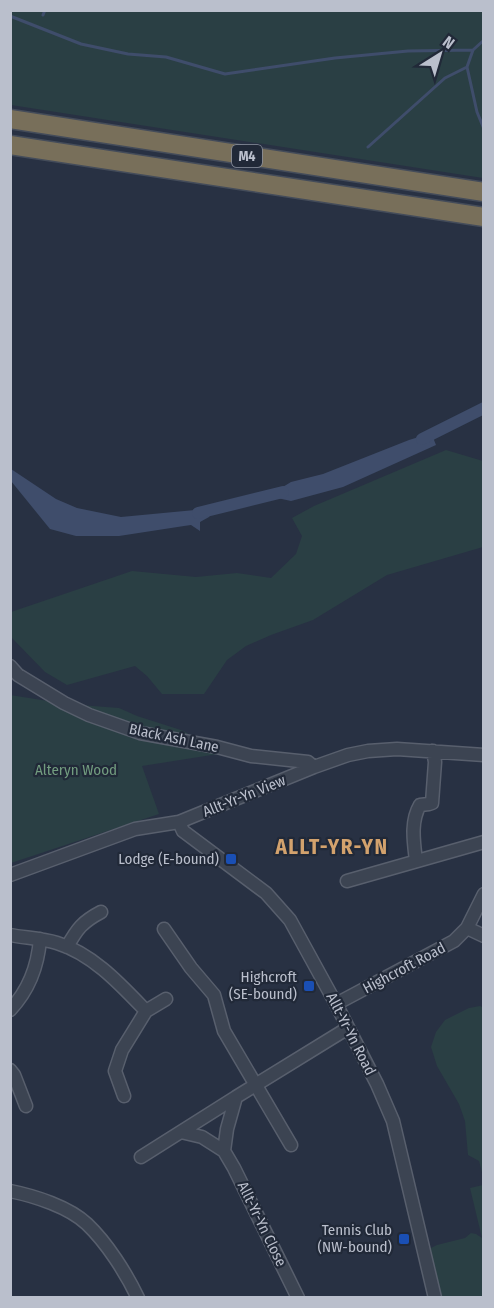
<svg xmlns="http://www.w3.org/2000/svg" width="494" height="1308" viewBox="0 0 494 1308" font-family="'Fira Sans Condensed',sans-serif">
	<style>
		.green { fill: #2a3f44 }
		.water { fill: #3f4d6b }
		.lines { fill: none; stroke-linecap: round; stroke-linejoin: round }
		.stream { stroke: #3f4d6b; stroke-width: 3 }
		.canal { stroke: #3f4d6b; stroke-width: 12 }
		.minor-casing { stroke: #585f6d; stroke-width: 15 }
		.highway-casing { stroke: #444c5a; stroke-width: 21 }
		.minor { stroke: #3c4452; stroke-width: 12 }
		.highway { stroke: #786f5a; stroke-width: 18 }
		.transit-dot { fill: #1a4fb4; stroke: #212938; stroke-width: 2 }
		.labels { text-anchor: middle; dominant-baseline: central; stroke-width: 4.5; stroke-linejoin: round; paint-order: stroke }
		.shield { fill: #212938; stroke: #8c92a0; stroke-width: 1.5 }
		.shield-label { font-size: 14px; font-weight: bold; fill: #babfcc }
		.street-label { font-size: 15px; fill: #babfcc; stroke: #212938 }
		.park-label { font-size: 15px; fill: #729c7f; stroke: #212938 }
		.poi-label { font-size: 15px; fill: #babfcc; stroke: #212938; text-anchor: end }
		.district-label { font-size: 21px; font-weight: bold; letter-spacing: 1.5px; fill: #d3a26d; stroke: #212938 }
	</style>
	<rect width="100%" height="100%" fill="#283143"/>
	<path class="green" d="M10,11H483V178L11,105Z
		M446,450L483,461V547L387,575L313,620L271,635L246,646L227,660L204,694H162L147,676L135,666L67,685L45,672L11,637V612L132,571L196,577L237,573L271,578L296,554L302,536L292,518L314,506Z
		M10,695L67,704L119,708L137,716L184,731L218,754L142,766L159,814L11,863Z
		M480,1006L484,1008L483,1176L479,1161L468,1155L465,1121L459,1104L437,1066L431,1047L436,1032L445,1020L469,1008Z
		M483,1185V1297H435L425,1251L437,1245L465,1238L471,1233L476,1234L482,1238L470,1188Z"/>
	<path class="water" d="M435,432L434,440L436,445L343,487L291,501L268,496L291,482L323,474L409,440Z
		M11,469L56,499L77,508L121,517L195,510H213L209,517L200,522V531L191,525L184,526L119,536H76L50,529L11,481Z"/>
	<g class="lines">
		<path class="stream" d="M43,15L45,10
			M10,16L81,44L128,54L166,57L225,74L335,58L408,51L473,50L484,40
			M473,50L467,67L477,112L484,129
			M368,147L445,78L467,67"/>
		<path class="canal" d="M422,439L484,408
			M198,513L283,492"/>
		<g class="minor-casing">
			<path id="minor" d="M10,666L18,675L64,703L89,715L140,733L217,747L251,756L308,762L314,767
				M179,822L183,831L266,893L290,920L336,1004L377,1084L393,1121L435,1298
				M416,861C414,843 410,822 420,805L429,804L432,803L435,762L433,751
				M10,875L135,829L179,822L314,767L348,755L368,751L397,749L484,755
				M347,881L484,842
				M467,928L484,936
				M164,929L191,968L214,995L224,1031L291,1145
				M10,935C26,938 41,938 57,943C93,954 121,985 146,1011L122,1050L115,1071L124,1096
				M67,947C77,929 82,922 101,912
				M336,1004L454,941L467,928L484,894
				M10,1010C29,990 38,965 40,939
				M146,1011L166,999
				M10,1070L14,1075L26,1106
				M181,1132L202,1137L224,1151L234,1168L298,1298
				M224,1151L227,1129L236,1097L348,1028
				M141,1157L236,1097
				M10,1191C35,1196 69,1207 87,1224C107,1243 126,1273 138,1298"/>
		</g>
		<g class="highway-casing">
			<path id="highway" d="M10,119L484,192
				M10,145L484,217"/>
		</g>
		<use href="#minor" class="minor"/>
		<use href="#highway" class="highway"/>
	</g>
	<g class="transit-dot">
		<rect x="225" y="853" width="12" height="12" rx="3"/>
		<rect x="303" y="980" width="12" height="12" rx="3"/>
		<rect x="398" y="1233" width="12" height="12" rx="3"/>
	</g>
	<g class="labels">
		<rect class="shield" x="232" y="145" width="30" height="22" rx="4.5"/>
		<g class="shield-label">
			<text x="247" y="156">M4</text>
		</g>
		<g class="street-label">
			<text transform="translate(174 738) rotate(12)">Black Ash Lane</text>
			<text transform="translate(244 796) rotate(-22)">Allt-Yr-Yn View</text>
			<text transform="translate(404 968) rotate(-28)">Highcroft Road</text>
			<text transform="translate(351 1034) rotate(63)">Allt-Yr-Yn Road</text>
			<text transform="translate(262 1224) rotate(64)">Allt-Yr-Yn Close</text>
		</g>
		<g class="park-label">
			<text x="76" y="770">Alteryn Wood</text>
		</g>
		<g class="poi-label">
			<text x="219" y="859">Lodge (E-bound)</text>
			<text x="297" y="977">Highcroft<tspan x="297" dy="17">(SE-bound)</tspan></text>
			<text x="392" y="1230">Tennis Club<tspan x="392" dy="17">(NW-bound)</tspan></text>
		</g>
		<g class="district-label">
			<text x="332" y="847">ALLT-YR-YN</text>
		</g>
	</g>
	<rect width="494" height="1308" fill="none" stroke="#babfcc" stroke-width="24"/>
	<g transform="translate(440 54) rotate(37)" stroke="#212938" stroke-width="4.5" paint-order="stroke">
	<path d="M0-4.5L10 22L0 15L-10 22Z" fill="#babfcc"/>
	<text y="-9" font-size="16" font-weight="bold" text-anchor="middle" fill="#babfcc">N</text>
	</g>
</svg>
